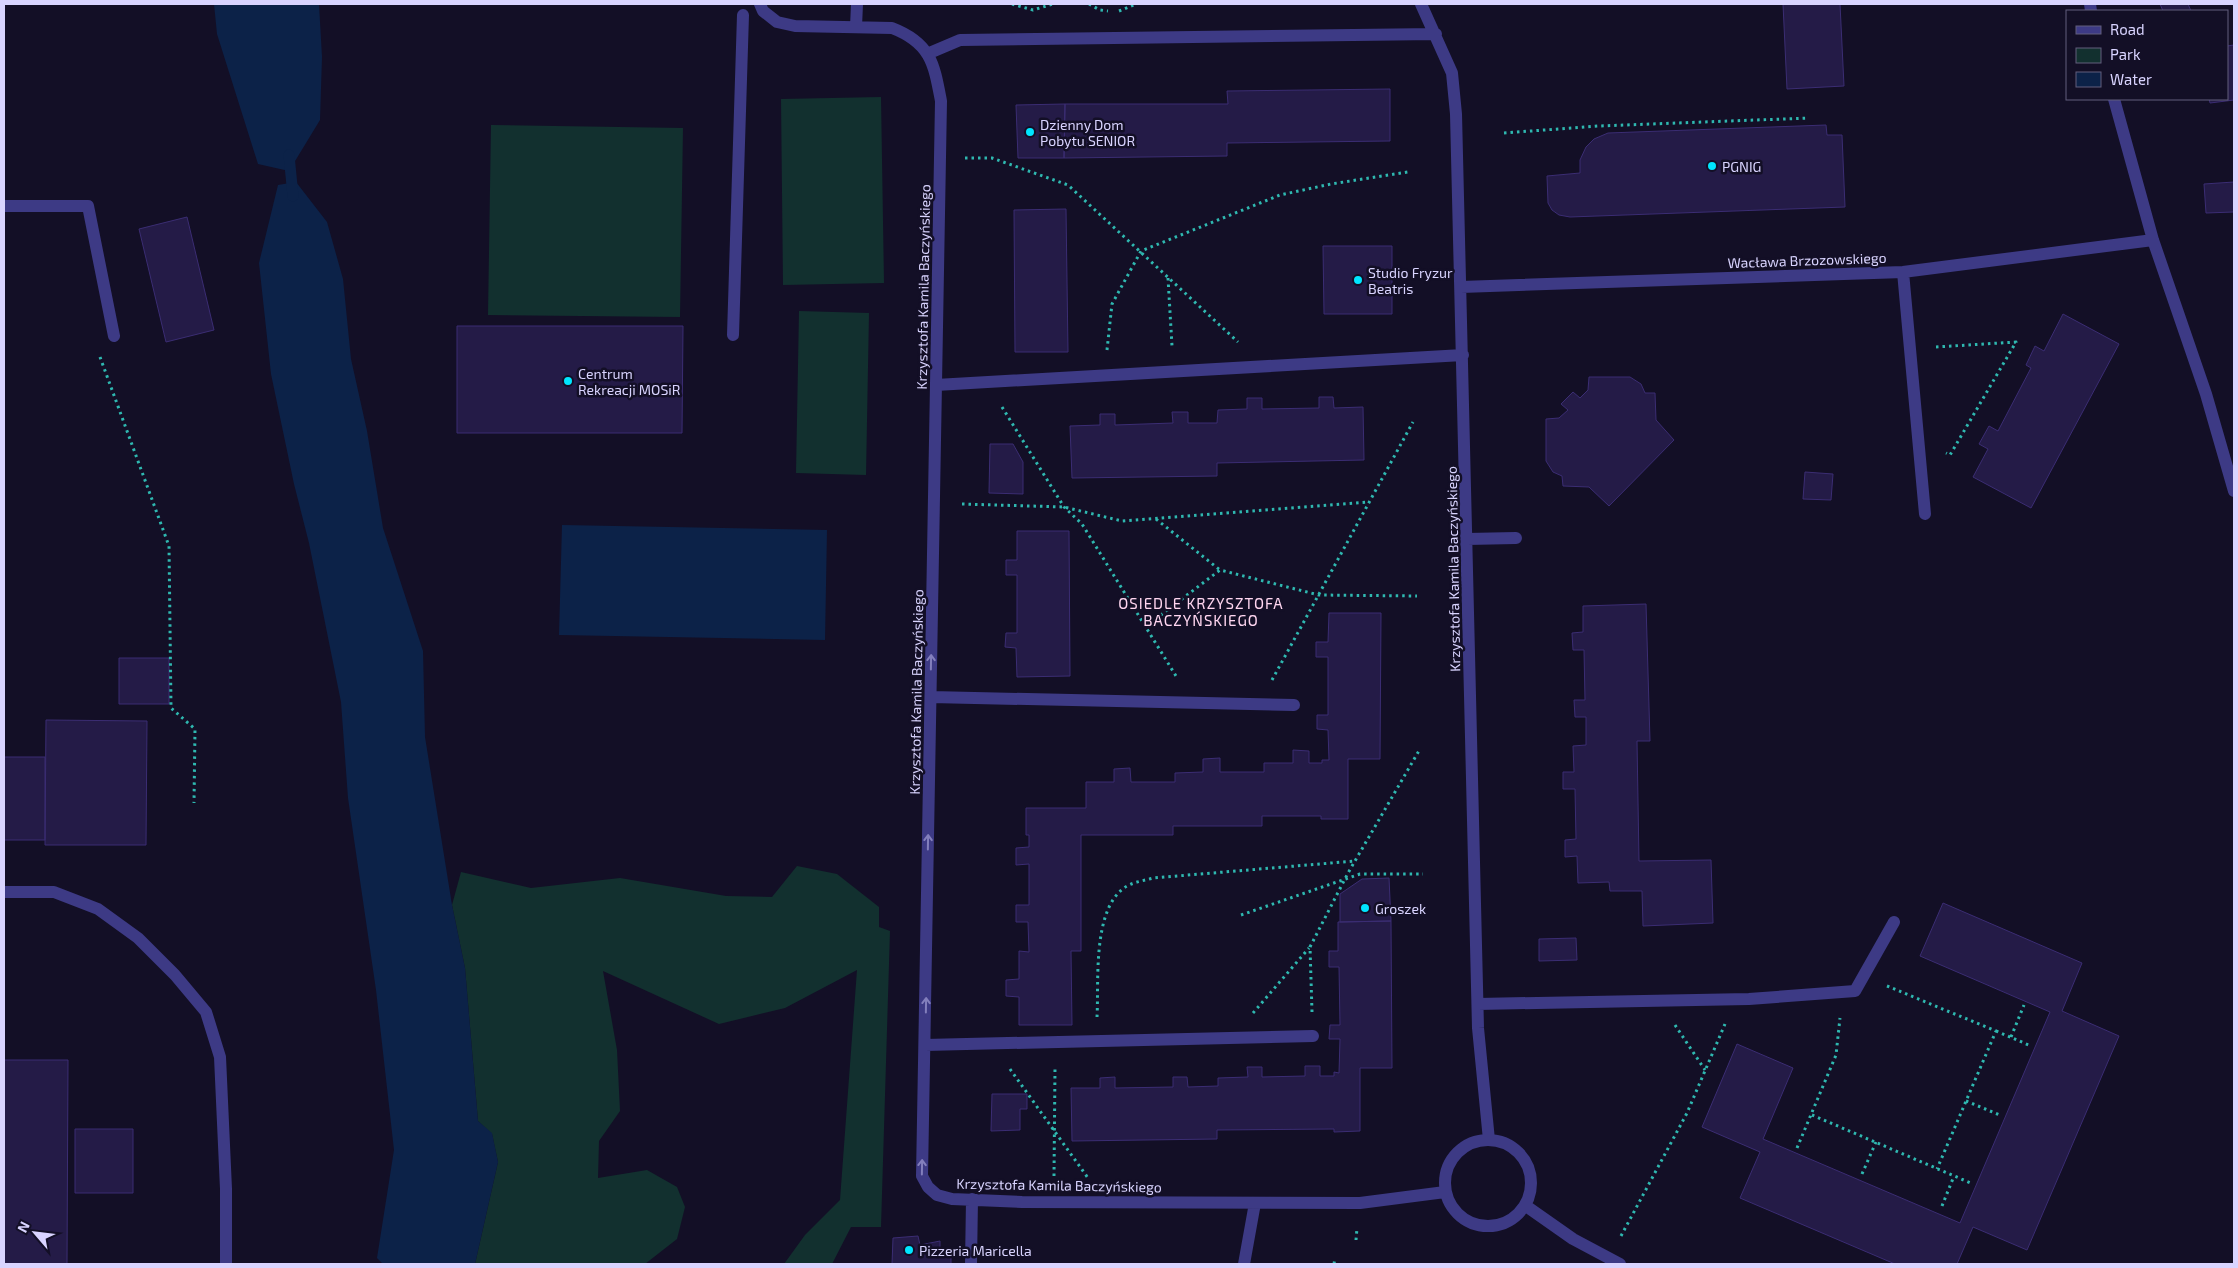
<svg xmlns="http://www.w3.org/2000/svg" width="2238" height="1268" viewBox="0 0 2238 1268" font-family="'Exo 2',sans-serif">
	<style>
		.green { fill: #12302f }
		.water { fill: #0c2248 }
		.lines { fill: none; stroke-linecap: round; stroke-linejoin: round }
		.stream { stroke: #0c2248; stroke-width: 11 }
		.building { fill: #241b47; stroke: #3b2d73 }
		.path { stroke: #2fb8b0; stroke-width: 3; stroke-dasharray: 2.5 4; stroke-linecap: butt }
		.minor { stroke: #3d3a85; stroke-width: 12 }
		.oneway { stroke: #837fbc }
		.poi-dot { fill: #00e5ff; stroke: #130f26; stroke-width: 2 }
		.labels { text-anchor: middle; dominant-baseline: central; stroke-width: 5; stroke-linejoin: round; paint-order: stroke }
		.poi-label { font-size: 14px; fill: #d9d4ff; stroke: #130f26; text-anchor: start }
		.street-label { font-size: 14px; fill: #d9d4ff; stroke: #130f26 }
		.neighbourhood-label { font-size: 15px; letter-spacing: 1px; fill: #ffd6f0; stroke: #130f26 }
	</style>
	<rect width="100%" height="100%" fill="#130f26"/>
	<path class="green" d="M881,97L884,283L783,285L781,99Z
		M491,125L683,128L680,317L488,315Z
		M799,311L869,313L866,475L796,473Z
		M797,866L837,874L879,907V927L890,931L881,1227H851L832,1264H784L805,1235L840,1200L857,970L785,1008L719,1024L603,971L617,1050L620,1111L599,1141L598,1178L647,1170L677,1187L685,1207L677,1239L645,1264H475L498,1162L492,1134L478,1121L465,968L452,905L461,872L531,888L620,878L726,896L772,897Z"/>
	<path class="water" d="M214,4H319L322,57L320,120L289,171L258,164L217,34Z
		M296,182L327,222L343,279L351,359L367,431L383,528L423,651L425,737L452,905L465,968L478,1121L492,1133L498,1162L475,1264H383L377,1258L394,1150L376,990L348,798L341,702L309,543L294,484L271,374L259,263L278,185Z
		M562,525L827,530L825,640L559,635Z"/>
	<g class="lines">
		<path class="stream" d="M289,155L293,196"/>
	</g>
	<path class="building" d="M1783,4H1840L1844,86L1787,89Z
		M2160,4H2188L2191,11H2163Z
		M2234,45V100L2210,103L2209,99H2227V46Z
		M1390,89V141L1227,143V156L1064,158L1065,104H1228L1227,91Z
		M1065,104L1064,158H1018L1016,105Z
		M1826,125L1827,135H1842L1845,207L1570,217L1559,215L1552,210L1548,203L1547,176L1580,173V160L1586,147L1594,139L1608,133Z
		M2234,182V212L2206,213L2204,184Z
		M1066,209L1068,352H1015L1014,210Z
		M187,217L214,330L166,342L139,229Z
		M1323,246H1392V314H1324Z
		M2063,314L2119,344L2031,508L1973,477L1988,449L1979,444L1989,426L1998,431L2031,368L2026,365L2035,346L2044,351Z
		M457,326H683L682,433H457Z
		M1589,377H1630L1641,384L1645,393H1655L1656,420L1674,440L1609,506L1589,487L1563,486L1562,476L1553,472L1546,461V419L1559,418L1568,410L1561,404L1573,392L1580,398L1588,390Z
		M1319,397H1333L1334,408L1363,407L1364,460L1217,463V476L1072,478L1070,426L1100,425V414H1115V425L1173,423L1172,412H1188V423H1217L1218,410L1247,409V398H1262V409L1319,408Z
		M990,444H1013L1023,462V494L989,493Z
		M1805,472L1833,474L1831,500L1803,499Z
		M1017,531H1069L1070,676L1017,677L1016,648L1005,647L1006,633H1017V575H1006V560H1017Z
		M1646,604L1650,741H1637L1639,861L1711,860L1713,923L1643,926L1642,891H1610L1609,882L1578,883L1577,856L1565,857V840L1576,839L1575,789H1563V772H1574L1573,746L1586,745V717H1575L1574,700H1585L1584,650H1573L1572,633L1583,632V606Z
		M1329,613H1381L1380,759H1348V819H1321V816H1262V826H1173V835H1081V951H1071L1072,1025H1019V997L1006,996V980L1019,979V951L1029,952L1028,922H1016V905H1029V864L1016,865V848L1029,847V835H1026V808H1086V782H1114V769L1130,768L1131,782H1175V773L1203,772V759L1220,758V772H1264V763H1293V750L1309,751V763H1322V760H1329L1328,730L1317,729V715H1328V657H1316V642H1328Z
		M119,658H169V704H119Z
		M46,720L147,721L146,845H45Z
		M4,757H45V840H4Z
		M1389,878L1391,921L1340,922V894L1362,879Z
		M1943,903L2082,963L2062,1011L2119,1036L2027,1250L1973,1227L1957,1264H1895L1740,1198L1760,1152L1702,1127L1737,1044L1793,1068L1763,1139L1960,1223L2050,1012L1920,956Z
		M1391,921L1392,1068H1360V1131L1334,1132V1129L1217,1130V1139L1072,1141L1071,1088H1100V1078L1115,1077V1088L1173,1087V1077H1187L1188,1087L1218,1086V1078L1248,1077L1247,1067H1262V1077L1305,1076V1066H1320V1076H1334V1072L1339,1073L1340,1039H1329L1330,1025H1340L1339,967H1329V951H1338V922Z
		M1576,938L1577,960L1539,961V939Z
		M4,1060H68L67,1264H4Z
		M992,1094H1027V1109H1020V1130L991,1131Z
		M75,1129H133V1193H75Z
		M918,1236L920,1245L940,1241V1252L951,1253V1264H892L893,1238Z"/>
	<g class="lines">
		<path class="path" d="M1012,4L1033,10L1053,4
			M1089,4L1100,10L1108,11
			M1119,11L1136,4
			M1504,133L1598,126L1809,118
			M965,158H992L1068,185L1238,342
			M1168,278L1172,346
			M1936,347L2016,342L1950,455L1946,453
			M1107,350L1112,304L1141,251L1280,195L1331,184L1408,172
			M100,357L169,546L171,708L195,729L194,803
			M1002,407L1064,507L1082,524L1176,676
			M962,504L1064,507L1122,521L1369,502
			M1156,519L1220,570
			M1145,627L1220,570L1319,595L1417,596
			M1272,680L1413,422
			M1241,915L1360,874H1423
			M1887,986L1996,1031L1937,1169
			M1312,1012L1310,947L1348,873L1420,749
			M1253,1013L1309,948
			M1097,1017C1099,983 1092,911 1124,888C1132,882 1143,881 1153,878L1355,861
			M1675,1025L1705,1070
			M1996,1031L2031,1046
			M2011,1037L2024,1005
			M1010,1069L1088,1178
			M1966,1101L2002,1116
			M1812,1115L1973,1184
			M1797,1148L1836,1055L1840,1018
			M1862,1174L1876,1142
			M1054,1176L1055,1068
			M1942,1206L1954,1176
			M1621,1236L1687,1113L1725,1024
			M1356,1240L1357,1228
			M1334,1264L1335,1258"/>
		<path class="minor" d="M760,4L763,11L777,22L795,26L892,28C931,43 934,64 941,101L922,1176L928,1187L937,1195L952,1199L1022,1202L1360,1203L1445,1192
			M1421,4L1452,73L1456,114L1478,1028L1489,1140
			M2090,4L2091,11
			M856,27L857,4
			M927,54L960,40L1436,34
			M2114,99L2153,240L2206,394L2234,491
			M4,206H88L114,336
			M1903,272L1925,514
			M1461,287L1903,272L2153,240
			M733,335L743,15
			M936,385L1463,355
			M1467,539L1516,538
			M931,697L1294,705
			M4,892H54L98,909L138,938L175,975L206,1012L220,1057L226,1189V1264
			M1478,1004L1749,999L1855,991L1894,922
			M925,1045L1313,1036
			M1445 1183a43 43 0 1 1 86 0a43 43 0 1 1-86 0Z
			M1526,1206L1573,1239L1620,1264
			M971,1264L972,1199
			M1244,1264L1255,1203"/>
	</g>
	<defs><path id="oneway-shaft" d="M-6 0H5M1.5-3L5.5 0L1.5 3" fill="none" stroke-width="1.6" stroke-linecap="round" stroke-linejoin="round" transform="scale(1.25)"/></defs>
	<g class="oneway">
		<use href="#oneway-shaft" transform="translate(931 662) rotate(-89)"/>
		<use href="#oneway-shaft" transform="translate(928 842) rotate(-89)"/>
		<use href="#oneway-shaft" transform="translate(926 1005) rotate(-89)"/>
		<use href="#oneway-shaft" transform="translate(922 1167) rotate(-89)"/>
	</g>
	<g class="poi-dot">
		<circle cx="1030" cy="132" r="5"/>
		<circle cx="1712" cy="166" r="5"/>
		<circle cx="1358" cy="280" r="5"/>
		<circle cx="568" cy="381" r="5"/>
		<circle cx="1365" cy="908" r="5"/>
		<circle cx="909" cy="1250" r="5"/>
	</g>
	<g class="labels">
		<g class="poi-label">
			<text x="1040" y="124">Dzienny Dom<tspan x="1040" dy="16">Pobytu SENIOR</tspan></text>
			<text x="1722" y="166">PGNIG</text>
			<text x="1368" y="272">Studio Fryzur<tspan x="1368" dy="16">Beatris</tspan></text>
			<text x="578" y="373">Centrum<tspan x="578" dy="16">Rekreacji MOSiR</tspan></text>
			<text x="1375" y="908">Groszek</text>
			<text x="919" y="1250">Pizzeria Maricella</text>
		</g>
		<g class="street-label">
			<text transform="translate(1807 260) rotate(-2)">Wacława Brzozowskiego</text>
			<text transform="translate(923 287) rotate(-89)">Krzysztofa Kamila Baczyńskiego</text>
			<text transform="translate(1453 569) rotate(-91)">Krzysztofa Kamila Baczyńskiego</text>
			<text transform="translate(916 692) rotate(-89)">Krzysztofa Kamila Baczyńskiego</text>
			<text transform="translate(1059 1185) rotate(1)">Krzysztofa Kamila Baczyńskiego</text>
		</g>
		<g class="neighbourhood-label">
			<text x="1201" y="603">OSIEDLE KRZYSZTOFA<tspan x="1201" dy="17">BACZYŃSKIEGO</tspan></text>
		</g>
	</g>
	<rect width="2238" height="1268" fill="none" stroke="#d9d4ff" stroke-width="10"/>
	<rect x="2066" y="10" width="162" height="90" fill="#130f26" stroke="#625e7d"/>
	<rect x="2076" y="26" width="25" height="8" fill="#3d3a85" stroke="#625e7d"/>
	<text x="2110" y="35" font-size="15" fill="#d9d4ff">Road</text>
	<rect x="2076" y="48" width="25" height="15" fill="#12302f" stroke="#625e7d"/>
	<text x="2110" y="60" font-size="15" fill="#d9d4ff">Park</text>
	<rect x="2076" y="72" width="25" height="15" fill="#0c2248" stroke="#625e7d"/>
	<text x="2110" y="85" font-size="15" fill="#d9d4ff">Water</text>
	<g transform="translate(35 1233) rotate(298)" stroke="#130f26" stroke-width="4" paint-order="stroke">
	<path d="M0-4L9 19L0 12L-9 19Z" fill="#d9d4ff"/>
	<text y="-8" font-size="14" font-weight="bold" text-anchor="middle" fill="#d9d4ff">N</text>
	</g>
</svg>
